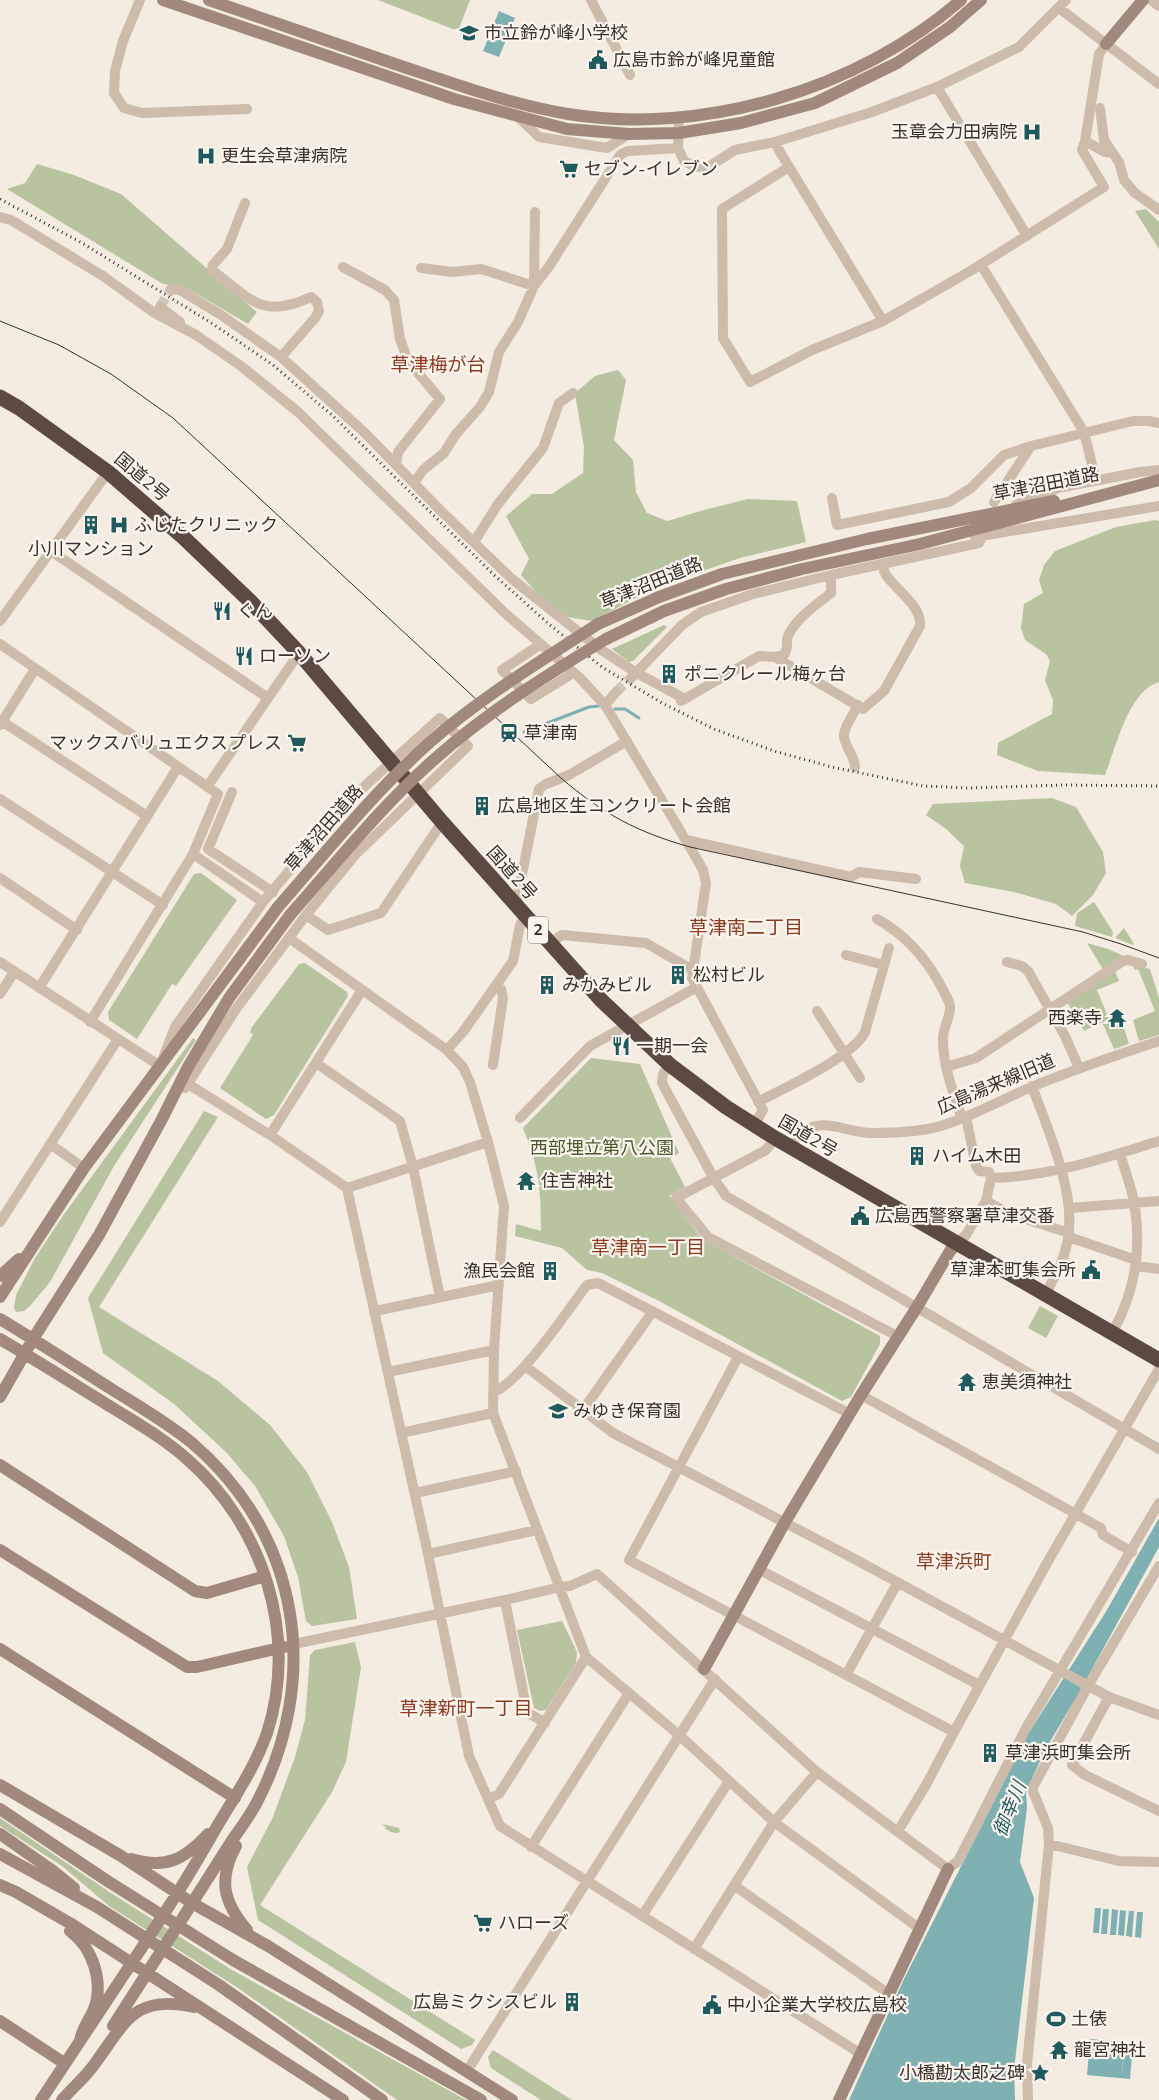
<svg xmlns="http://www.w3.org/2000/svg" width="1159" height="2100" viewBox="0 0 1159 2100" font-family="'Nunito Sans','Noto Sans JP',sans-serif">
	<style>
		.green { fill: #b8c4a0 }
		.water { fill: #7fb0b2 }
		.lines { fill: none; stroke-linecap: round; stroke-linejoin: round }
		.stream { stroke: #7fb0b2; stroke-width: 3 }
		.street-tunnel { stroke: #cfc6bd; stroke-width: 10; stroke-dasharray: 10 5; stroke-linecap: butt }
		.street { stroke: #cdbbac; stroke-width: 10 }
		.secondary { stroke: #a18a7d; stroke-width: 12 }
		.highway { stroke: #5c4a42; stroke-width: 15 }
		.tram { stroke: #3b302b; stroke-width: 1 }
		.rail { stroke: #3b302b; stroke-width: 3; stroke-dasharray: 1 4; stroke-linecap: butt }
		.secondary-bridge { stroke: #a18a7d; stroke-width: 12 }
		.labels { text-anchor: middle; dominant-baseline: central; stroke-width: 4.5; stroke-linejoin: round; paint-order: stroke }
		.shield { fill: #fbf5ee; stroke: #756b66; stroke-width: 1 }
		.shield-label { font-size: 16px; font-weight: bold; fill: #3b302b }
		.poi-label { font-size: 18px; fill: #3b302b; stroke: #fbf5ee; text-anchor: start }
		.street-label { font-size: 18px; fill: #3b302b; stroke: #fbf5ee }
		.park-label { font-size: 18px; fill: #4a5a2e; stroke: #fbf5ee }
		.neighbourhood-label { font-size: 19px; fill: #8c3b22; stroke: #fbf5ee }
		.water-label { font-size: 19px; font-style: italic; fill: #1f5a5e; stroke: #fbf5ee }
	</style>
	<rect width="100%" height="100%" fill="#f4ebe1"/>
	<path class="green" d="M378,0H470L458,31Z
		M37,164L74,175L121,194L257,312L248,324L183,286L163,284L7,189L25,183Z
		M1146,209L1159,222V249L1135,211Z
		M618,370L626,380L614,440L633,460L636,492L647,513L667,521L704,510L748,499L797,501L806,542L740,558L657,587L592,621L567,617L538,594L521,575L529,559L506,516L532,494H552L583,473L584,447L575,393L595,376Z
		M1155,520L1159,521V682C1128,691 1116,748 1105,775L1038,771L997,755L998,743L1052,714L1053,700L1045,680L1050,661L1046,654L1025,640L1021,628L1024,604L1043,593L1039,580L1044,565L1055,551L1116,527Z
		M664,625L667,627L633,661L629,662L612,649Z
		M1052,798L1076,807L1103,852L1106,873L1093,895L1072,916L1056,904L1014,892L965,883L960,866L964,846L946,829L926,815L933,804Z
		M201,873L237,900L176,986L172,984L137,1039L109,1020L108,1012L194,874Z
		M1094,902L1113,932L1112,937L1075,926L1077,913Z
		M1124,928L1134,944L1133,945L1115,938Z
		M1087,943L1108,949L1126,957L1104,971Z
		M305,963L347,992L348,996L274,1115L266,1119L220,1088L253,1035L250,1032L252,1027L299,964Z
		M1133,965L1150,969L1159,998V1035L1139,1041L1133,1020L1155,1011L1138,969L1135,970Z
		M1115,971L1119,981L1097,990L1109,1019L1117,1016L1118,1019L1121,1018L1129,1044L1114,1049L1102,1022L1084,1031L1067,1002Z
		M193,1038L196,1040L114,1166L50,1282L30,1306L24,1311L16,1312L14,1308L16,1295L35,1258L62,1217Z
		M591,1058L640,1064L679,1153L670,1158L685,1187L669,1196L702,1239L880,1336V1344L851,1397L842,1401L659,1301L602,1273L587,1270L562,1248L515,1236L516,1224L541,1231C541,1191 539,1166 523,1128Z
		M204,1111L218,1117L99,1307L218,1381L270,1425L307,1472L332,1522L349,1567L357,1619L312,1626L306,1621L298,1577L284,1536L255,1486L226,1452L174,1404L103,1353L88,1298Z
		M1040,1306L1058,1316L1046,1338L1028,1328Z
		M562,1621L577,1652L576,1663L546,1710L540,1711L534,1708L517,1630Z
		M355,1642L361,1667L346,1762L332,1792L260,1905L475,2040L472,2045L461,2049L258,1920L247,1867L273,1817L295,1757L305,1720L310,1655L315,1650Z
		M0,1818L111,1893L232,1970L466,2100H397L238,1988L109,1906L62,1866L0,1826Z
		M382,1824L399,1828L400,1832C395,1835 389,1831 384,1828H387Z
		M493,2050L572,2100H541L491,2068L488,2057Z"/>
	<path class="water" d="M499,11L515,18L499,57L483,51Z
		M1159,1518V1547L1079,1693L1045,1750L1026,1792L1027,1808L1020,1862L1034,1898L1014,2070L1015,2100H849L904,1979L1028,1734L1107,1610Z
		M1095,1908H1101L1099,1933H1093Z
		M1103,1909H1109L1107,1934H1101Z
		M1112,1909L1118,1910L1116,1935H1110Z
		M1120,1910L1126,1911L1124,1936L1118,1935Z
		M1129,1911H1134L1132,1937L1126,1936Z
		M1137,1912H1143L1141,1938L1135,1937Z
		M1090,2039L1124,2042L1122,2076L1125,2042L1133,2043L1130,2079L1087,2075Z"/>
	<g class="lines">
		<path class="stream" d="M615,709H625L639,718
			M524,732L589,707L599,706"/>
		<path class="street-tunnel" d="M160,307L171,289
			M616,692L631,678"/>
		<path class="street" d="M140,0L123,41L115,71L114,93L124,108L142,113L247,109
			M591,0L630,75
			M1151,0L1159,6
			M1059,8L1159,84
			M937,87L1027,236
			M1100,108L1104,140L1119,162L1124,180L1135,193L1159,210
			M518,117L539,137L607,148L629,134
			M679,117L678,148L684,161L696,167L710,166L735,150L775,142L872,112L937,87L1019,47L1066,0
			M1085,141L1105,152L1113,153
			M775,142L780,152L883,321
			M789,167L722,209L723,338L750,382L812,350L883,321L972,270L1104,187L1082,150L1085,141L1099,54L1106,44
			M245,203L227,249L213,265L212,270C250,299 262,320 311,297L317,302L319,311L315,318L281,357
			M0,217L11,220L103,276L153,312L196,335L241,366L298,412L506,614L579,677L605,705L694,854L703,870L706,883L692,978L763,1110L754,1125
			M981,265L1084,432L1096,481
			M343,267L385,290L394,300L400,339L408,361L440,399L398,452L396,464
			M421,268L453,272L481,269L534,286L548,268L621,154L628,151L678,148
			M171,289L180,290L221,315L281,357L365,433L441,511L512,579L600,649L635,672L685,699
			M160,307L180,322
			M414,483L423,470L444,453L456,434L480,407L489,392L499,352L518,322L534,286L535,212
			M832,498L837,525L949,502L971,488L1004,455L1031,446
			M994,502L1031,446L1133,421H1149L1159,423
			M1016,505L1058,488L1140,472L1159,470
			M975,537L1159,506
			M474,542L498,504L543,448L559,403L573,393
			M51,551L268,698
			M0,621L108,472
			M0,644L218,794L193,854L90,1022
			M541,644L502,670L531,699L573,673
			M775,657L863,709L884,691L920,626C922,606 896,590 886,575C884,572 883,567 882,564
			M631,678L682,625L701,612L753,594L831,575L979,543L981,539
			M681,701L759,656L775,657L784,655C790,645 785,643 788,636C796,618 816,605 831,593V575
			M605,705L616,692
			M0,720L147,816
			M0,725L35,669
			M855,767C855,756 843,745 844,734C845,725 854,714 858,705
			M207,787L299,653
			M232,792L208,849L273,892
			M0,799L163,905
			M686,840L851,877L859,872L916,879
			M193,854L263,902
			M0,878L77,930
			M516,905L539,789L546,784L569,775L627,741
			M306,915L328,930L381,913L442,822
			M877,919C906,935 927,959 942,988C945,994 949,1000 950,1006C951,1017 942,1029 943,1040C943,1067 954,1094 962,1119
			M289,938L447,1050L463,1067L470,1082L488,1142L504,1206L494,1350L493,1413L586,1657L679,1735L774,1822L920,1929
			M550,943L562,935L646,943L693,970
			M846,955L884,965
			M0,962L160,1066L175,1027L263,902L320,834L367,784L440,718L468,746L355,855L306,915L236,1009L185,1088
			M1007,962L1022,966L1028,971L1065,1036L1079,1068
			M39,988L178,767
			M0,994L14,972
			M817,1011L860,1078
			M447,1050L463,1032L513,961L520,925L526,916
			M316,1063L400,1121L413,1167L440,1297
			M493,1065L503,998L501,989L496,986
			M670,1065L663,1074L662,1083L713,1177L726,1196L1159,1449
			M946,1067L976,1058L1123,961L1128,960L1142,964
			M188,1084L270,1135L347,1188L428,1554L469,1756L500,1826L861,2054
			M1032,1086C1048,1130 1076,1192 1068,1238C1065,1259 1055,1276 1045,1295
			M758,1102C784,1088 853,1057 865,1032L889,948
			M966,1117L976,1166L979,1171L989,1172L991,1178
			M520,1118L590,1046L697,987
			M270,1135L362,990
			M775,1138L766,1150L676,1198L708,1237L899,1337
			M50,1144L84,1168
			M791,1147C813,1109 839,1132 872,1133C895,1133 925,1132 947,1124C977,1114 1005,1098 1034,1086C1075,1069 1117,1055 1159,1041
			M347,1188L488,1142
			M986,1201L991,1178C1049,1177 1104,1158 1159,1141
			M1070,1208L1159,1201
			M0,1222L118,1039
			M1069,1237L1136,1260
			M957,1243L966,1235L986,1201L1008,1213L1069,1233
			M1136,1266L1159,1269
			M375,1311L499,1285
			M1112,1333C1135,1293 1142,1248 1134,1202C1131,1185 1124,1169 1120,1153
			M738,1357L629,1560L954,1732L1047,1563L1159,1369
			M525,1366L613,1433L849,1556L1109,1697L1159,1715
			M388,1372L494,1350
			M494,1392C522,1380 566,1312 587,1285L598,1283L850,1414
			M861,1395L1076,1514L1101,1528L1103,1535L1132,1552
			M583,1410L653,1311
			M401,1433L493,1413
			M415,1493L516,1471
			M428,1554L537,1530
			M760,1570L979,1685
			M505,1600L527,1712L545,1723
			M294,1644L505,1600L560,1587L570,1586L597,1574L817,1772L948,1869L958,1861L1026,1728L1159,1503
			M846,1675L898,1582
			M1109,1697L1072,1765L1085,1775L1159,1811
			M488,1799L499,1794L586,1657
			M898,1831L926,1785L954,1732
			M1049,1844L1119,1861L1159,1862
			M531,1847L629,1693
			M735,1886L889,1994
			M642,1916L729,1781
			M694,1949L774,1822L817,1772
			M467,2071L715,1679
			M1028,2100L1027,2064L1049,1844L1048,1828L1032,1789L1088,1686L1159,1566"/>
		<path class="secondary" d="M163,0L454,99L567,129L629,134L679,133L741,123L815,103L897,63L950,27L981,0
			M209,0C271,21 333,43 395,64C452,83 509,104 568,114C703,136 859,89 961,0
			M1106,44L1143,0
			M598,624L659,597L722,574L867,539L1054,501
			M606,639L664,611L726,589L802,569L920,544L1159,480
			M0,1276L19,1259
			M0,1297L84,1168L278,907
			M0,1319C38,1342 75,1366 113,1390C140,1407 168,1423 192,1443C301,1536 322,1679 256,1804C249,1817 240,1829 231,1842C215,1867 200,1891 184,1916
			M0,1339C39,1362 77,1386 116,1410C140,1425 166,1440 187,1459C263,1525 299,1635 267,1733C256,1765 237,1793 219,1823C203,1851 187,1879 169,1906
			M0,1397L33,1339L99,1235L162,1119L188,1067L229,998L290,915
			M0,1465L195,1591L207,1593L265,1576
			M0,1550L187,1667H197L284,1647
			M0,1649L235,1798
			M704,1669L785,1522L861,1395L917,1307L950,1251L957,1243
			M0,1785L121,1856L192,1903L268,1946L512,2100
			M0,1809L106,1880L233,1960L481,2100
			M0,1834L53,1871L74,1888
			M236,1846C218,1879 223,1902 247,1930
			M0,1854L97,1907L219,1985L382,2100
			M131,1859C166,1869 184,1860 208,1834
			M0,1885L16,1892L73,1925L343,2100
			M70,1931C93,1948 104,1982 94,2009C89,2021 82,2028 80,2041
			M0,2021L64,2063
			M113,2026L156,1959
			M41,2100L141,1949
			M62,2100C73,2087 87,2076 96,2062C126,2021 135,1994 194,2007
			M839,2100L948,1869"/>
		<path class="highway" d="M0,397L19,408L108,472L183,537L250,601L299,653L442,822L601,1000L670,1065L726,1107L775,1138L1159,1360"/>
		<path class="tram" d="M0,321L59,345L111,374L173,418L561,778C603,814 637,832 690,847L1083,932L1121,944L1159,958"/>
		<path class="rail" d="M0,199L82,243L213,324L273,365L333,416L493,574L550,625L602,667L662,703L714,729L774,751L832,767L923,786L969,788L1065,785L1159,786"/>
		<path class="secondary-bridge" d="M278,907C327,851 374,792 430,742C482,697 541,661 598,624
			M290,915C338,861 383,804 437,757C489,711 547,675 606,639
			M141,1949L169,1906
			M156,1959L184,1916"/>
	</g>
	<defs>
		<g id="school-bare" transform="scale(1.5)"><path d="M0-5L7-2L0 1L-7-2ZM-4 1L0 2.5L4 1V4Q0 6-4 4Z" fill="#1f5a5e" stroke="#fbf5ee" stroke-width="2.5" paint-order="stroke"/></g>
		<g id="civic-bare" transform="scale(1.5)"><path d="M-.6-6.5H3V-4.5H.6V-3L4-1V1h2V6H-6V1h2V-1L-.6-3ZM-1.2 2.5V6h2.4V2.5Z" fill="#1f5a5e" stroke="#fbf5ee" stroke-width="2.5" paint-order="stroke"/></g>
		<g id="hospital-bare" transform="scale(1.5)"><path d="M-5-5h3v3.5h4V-5h3V5h-3V1.5h-4V5h-3Z" fill="#1f5a5e" stroke="#fbf5ee" stroke-width="2.5" paint-order="stroke"/></g>
		<g id="supermarket-bare" transform="scale(1.5)"><path d="M-6-5.5h2.5l.6 2H6L4.5 2H-2.5L-4.4-4H-6ZM-1.5 3.2a1.3 1.3 0 1 0 .1 0ZM3 3.2a1.3 1.3 0 1 0 .1 0Z" fill="#1f5a5e" stroke="#fbf5ee" stroke-width="2.5" paint-order="stroke"/></g>
		<g id="building-bare" transform="scale(1.5)"><path d="M-4-6H4V6H1V3H-1V6H-4ZM-2.5-4.3h1.7v1.8h-1.7ZM.8-4.3h1.7v1.8H.8ZM-2.5-1h1.7V.8h-1.7ZM.8-1h1.7V.8H.8Z" fill="#1f5a5e" stroke="#fbf5ee" stroke-width="2.5" paint-order="stroke"/></g>
		<g id="restaurant-bare" transform="scale(1.5)"><path d="M-5-6h1v4h1v-4h1v4h1v-4h1v5L-1.5 .5V6h-2V.5L-5-1ZM5-6V6H3V1.5H1.5Q1.5-4 5-6Z" fill="#1f5a5e" stroke="#fbf5ee" stroke-width="2.5" paint-order="stroke"/></g>
		<g id="station-bare" transform="scale(1.5)"><path d="M-3-6H3Q5-6 5-4V2Q5 4 3 4L4.5 6H3L1.5 4h-3L-3 6H-4.5L-3 4Q-5 4-5 2V-4Q-5-6-3-6ZM-3.5-4v3h7v-3ZM-3.5 1v1.5H-2V1ZM2 1v1.5H3.5V1Z" fill="#1f5a5e" stroke="#fbf5ee" stroke-width="2.5" paint-order="stroke"/></g>
		<g id="temple-bare" transform="scale(1.5)"><path d="M0-6L5-2H3V0L6.5 2.5H4V6H1.5V3h-3V6H-4V2.5H-6.5L-3 0V-2H-5Z" fill="#1f5a5e" stroke="#fbf5ee" stroke-width="2.5" paint-order="stroke"/></g>
		<g id="stadium-bare" transform="scale(1.5)"><path d="M0-5a6.5 5 0 1 0 0 10a6.5 5 0 1 0 0-10ZM-3.5-1.8h7v3.6h-7Z" fill="#1f5a5e" stroke="#fbf5ee" stroke-width="2.5" paint-order="stroke"/></g>
		<g id="sight-bare" transform="scale(1.5)"><path d="M0-6L1.8-2.2L6-1.7L2.9 1.2L3.7 5.4L0 3.3L-3.7 5.4L-2.9 1.2L-6-1.7L-1.8-2.2Z" fill="#1f5a5e" stroke="#fbf5ee" stroke-width="2.5" paint-order="stroke"/></g>
	</defs>
	<g fill-rule="evenodd">
		<use href="#school-bare" x="469" y="33"/>
		<use href="#civic-bare" x="598" y="60"/>
		<use href="#hospital-bare" x="1032" y="132"/>
		<use href="#hospital-bare" x="206" y="156"/>
		<use href="#supermarket-bare" x="569" y="169"/>
		<use href="#building-bare" x="91" y="525"/>
		<use href="#hospital-bare" x="119" y="525"/>
		<use href="#restaurant-bare" x="222" y="611"/>
		<use href="#restaurant-bare" x="244" y="656"/>
		<use href="#building-bare" x="669" y="674"/>
		<use href="#station-bare" x="509" y="733"/>
		<use href="#supermarket-bare" x="297" y="743"/>
		<use href="#building-bare" x="482" y="806"/>
		<use href="#building-bare" x="678" y="975"/>
		<use href="#building-bare" x="547" y="985"/>
		<use href="#temple-bare" x="1117" y="1018"/>
		<use href="#restaurant-bare" x="621" y="1046"/>
		<use href="#building-bare" x="917" y="1156"/>
		<use href="#temple-bare" x="526" y="1181"/>
		<use href="#civic-bare" x="860" y="1216"/>
		<use href="#civic-bare" x="1091" y="1270"/>
		<use href="#building-bare" x="550" y="1271"/>
		<use href="#temple-bare" x="967" y="1382"/>
		<use href="#school-bare" x="558" y="1411"/>
		<use href="#building-bare" x="990" y="1753"/>
		<use href="#supermarket-bare" x="483" y="1923"/>
		<use href="#building-bare" x="572" y="2002"/>
		<use href="#civic-bare" x="712" y="2005"/>
		<use href="#stadium-bare" x="1056" y="2019"/>
		<use href="#temple-bare" x="1059" y="2050"/>
		<use href="#sight-bare" x="1040" y="2073"/>
	</g>
	<g class="labels">
		<rect class="shield" x="528" y="916.5" width="20" height="27" rx="4"/>
		<g class="shield-label">
			<text x="538" y="930">2</text>
		</g>
		<g class="poi-label">
			<text x="484" y="33">市立鈴が峰小学校</text>
			<text x="613" y="60">広島市鈴が峰児童館</text>
			<text x="1017" y="132" text-anchor="end">玉章会力田病院</text>
			<text x="221" y="156">更生会草津病院</text>
			<text x="584" y="169">セブン-イレブン</text>
			<text x="134" y="525">ふじたクリニック</text>
			<text x="91" y="549" text-anchor="middle">小川マンション</text>
			<text x="237" y="611">ぐん</text>
			<text x="259" y="656">ローソン</text>
			<text x="684" y="674">ポニクレール梅ヶ台</text>
			<text x="524" y="733">草津南</text>
			<text x="282" y="743" text-anchor="end">マックスバリュエクスプレス</text>
			<text x="497" y="806">広島地区生コンクリート会館</text>
			<text x="693" y="975">松村ビル</text>
			<text x="562" y="985">みかみビル</text>
			<text x="1102" y="1018" text-anchor="end">西楽寺</text>
			<text x="636" y="1046">一期一会</text>
			<text x="932" y="1156">ハイム木田</text>
			<text x="541" y="1181">住吉神社</text>
			<text x="875" y="1216">広島西警察署草津交番</text>
			<text x="1076" y="1270" text-anchor="end">草津本町集会所</text>
			<text x="535" y="1271" text-anchor="end">漁民会館</text>
			<text x="982" y="1382">恵美須神社</text>
			<text x="573" y="1411">みゆき保育園</text>
			<text x="1005" y="1753">草津浜町集会所</text>
			<text x="498" y="1923">ハローズ</text>
			<text x="557" y="2002" text-anchor="end">広島ミクシスビル</text>
			<text x="727" y="2005">中小企業大学校広島校</text>
			<text x="1071" y="2019">土俵</text>
			<text x="1074" y="2050">龍宮神社</text>
			<text x="1025" y="2073" text-anchor="end">小橋勘太郎之碑</text>
		</g>
		<g class="street-label">
			<text transform="translate(142 477) rotate(40)">国道2号</text>
			<text transform="translate(1046 484) rotate(-11)">草津沼田道路</text>
			<text transform="translate(651 583) rotate(-22)">草津沼田道路</text>
			<text transform="translate(324 828) rotate(-49)">草津沼田道路</text>
			<text transform="translate(512 873) rotate(48)">国道2号</text>
			<text transform="translate(996 1084) rotate(-23)">広島湯来線旧道</text>
			<text transform="translate(808 1136) rotate(30)">国道2号</text>
		</g>
		<g class="park-label">
			<text x="602" y="1148">西部埋立第八公園</text>
		</g>
		<g class="neighbourhood-label">
			<text x="438" y="365">草津梅が台</text>
			<text x="746" y="928">草津南二丁目</text>
			<text x="648" y="1248">草津南一丁目</text>
			<text x="954" y="1562">草津浜町</text>
			<text x="466" y="1709">草津新町一丁目</text>
		</g>
		<g class="water-label">
			<text transform="translate(1010 1809) rotate(-68)">御幸川</text>
		</g>
	</g>
</svg>
